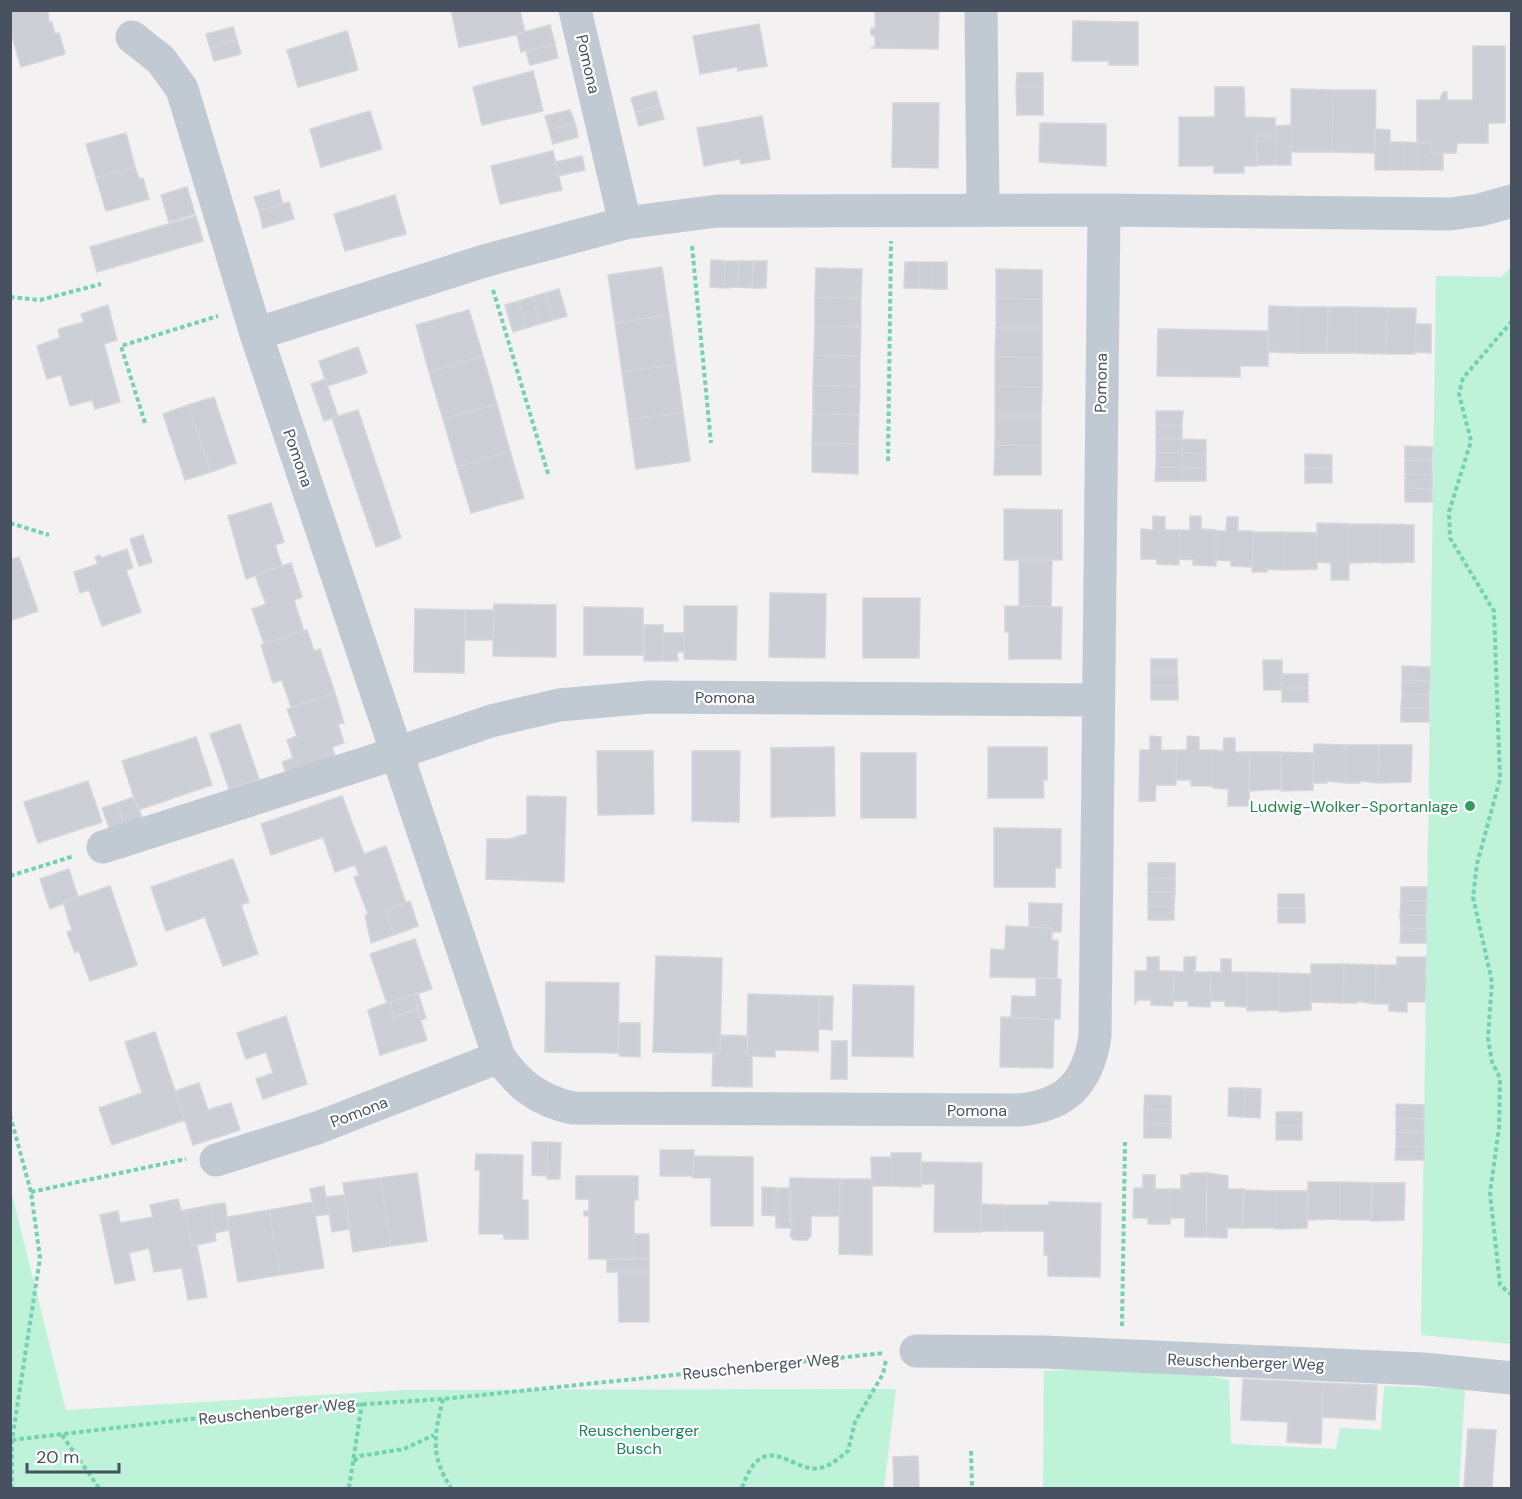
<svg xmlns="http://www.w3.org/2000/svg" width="1522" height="1499" viewBox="0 0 1522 1499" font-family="'DM Sans',sans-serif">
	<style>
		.green { fill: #bef2d9 }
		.building { fill: #cccfd5; stroke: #d4d6dc; stroke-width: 1.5 }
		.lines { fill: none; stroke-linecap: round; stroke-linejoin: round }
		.path { stroke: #74d2b1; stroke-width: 4; stroke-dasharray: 4.5 3; stroke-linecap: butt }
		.minor { stroke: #c1c9d3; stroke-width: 33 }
		.leisure-dot { fill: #2e9e5b; stroke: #fff; stroke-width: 2 }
		.labels { text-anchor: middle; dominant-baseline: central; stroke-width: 4.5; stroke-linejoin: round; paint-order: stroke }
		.street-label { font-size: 16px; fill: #47515f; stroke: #fff }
		.leisure-label { font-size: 16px; fill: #27864d; stroke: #fff; text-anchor: end }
		.park-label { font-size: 16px; fill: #13865d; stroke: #fff }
	</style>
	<rect width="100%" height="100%" fill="#f3f1f1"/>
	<path class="green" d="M1511,267V1344L1421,1335L1436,276L1501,277Z
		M11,1190L66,1410L404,1390L896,1389L884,1488H11Z
		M1164,1367L1229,1380L1231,1444L1336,1449L1340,1428L1381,1430L1384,1386L1465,1389L1459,1488H1043L1044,1371Z"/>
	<path class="building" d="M10,10H48L49,23L52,22L55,34L59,33L65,54L21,67L10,30Z
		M451,10H520L525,33L459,47Z
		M939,10L938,49L870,48L875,47V36L871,35V28H875V11L870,10Z
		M1073,21L1138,22V65H1109V61H1072Z
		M759,24L767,66L738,71L737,67L700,74L693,36Z
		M550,25L555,44L521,52L517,34Z
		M233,27L237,40L210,48L206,34Z
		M347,31L358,70L298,87L287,50Z
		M237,40L241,54L214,61L210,48Z
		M555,44L558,58L530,65L526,51Z
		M1473,46H1505V123H1488V143H1457L1456,153H1431V143H1417V100H1440L1443,92H1447V100H1473Z
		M533,71L543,111L482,125L473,87Z
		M1017,73H1043V87H1016Z
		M1016,87H1043V115H1017Z
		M1215,87H1244L1245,117L1275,118V136H1256L1257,166H1244V173H1214V166H1179V117H1215Z
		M1291,89L1333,90L1332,152H1291Z
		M1333,90H1376L1375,153L1332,152Z
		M656,91L660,105L635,112L631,98Z
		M893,103H939L938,168L892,167Z
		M660,105L664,119L639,126L635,112Z
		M570,110L575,123L549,130L545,116Z
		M370,111L382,149L321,167L310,129Z
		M762,116L770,159L741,164L740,159L704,166L697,128Z
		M575,123L578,137L553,144L549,130Z
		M1040,123L1106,124V166L1039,162Z
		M1291,125V165H1275V126Z
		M1375,129L1390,130V170H1375Z
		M126,133L135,167L96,178L86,144Z
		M1256,136H1275V165H1257Z
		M1390,142H1403V170H1390Z
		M1403,142L1418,143V170H1403Z
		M1418,143H1431V153L1443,154V170H1418Z
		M553,151L562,190L500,204L491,166Z
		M582,156L585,170L558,176L556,162Z
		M135,167L139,179L143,178L149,199L106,211L96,178Z
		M187,187L195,214L169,222L161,195Z
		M279,190L283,204L259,211L254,197Z
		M395,195L406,234L345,251L334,214Z
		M289,202L294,219L263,228L259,211Z
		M196,216L203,241L97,272L90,247Z
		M711,260L725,261L724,288L710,287Z
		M725,261H739L738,287L724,288Z
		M739,261H753L752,288L738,287Z
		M753,261H767L766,288H752Z
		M905,262H919V288H904Z
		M919,262H933V289L919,288Z
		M933,262H947V289H933Z
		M662,267L669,315L615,323L608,275Z
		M816,268L862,269L861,298L815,297Z
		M996,269L1042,270V299L996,298Z
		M559,289L567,316L553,320L545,293Z
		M545,293L553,320L540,324L532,297Z
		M532,297L540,324L526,328L519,301Z
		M815,297L861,298V327L815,326Z
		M996,298L1042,299V328H996Z
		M519,301L526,328L513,332L505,305Z
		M108,305L117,340L104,344L120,402L95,409L92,400L70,406L61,375L47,379L37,346L60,338L58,330L62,328L84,322L81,314Z
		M1269,306L1298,307V353L1268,352Z
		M1298,307H1328L1327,353H1298Z
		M1328,307H1357V353H1327Z
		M1357,307L1387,308L1386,354L1357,353Z
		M1387,308H1416L1415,354H1386Z
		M469,310L483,356L429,372L416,325Z
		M669,315L676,364L622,372L615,323Z
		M1416,324H1431V353L1415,352Z
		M815,326L861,327L860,356L814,355Z
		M996,328H1042V358L995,357Z
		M1158,329L1268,331V366H1240V377L1157,376Z
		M358,347L367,373L327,386L319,361Z
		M814,355L860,356V386L813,385Z
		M483,356L497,404L443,419L429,372Z
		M995,357L1042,358V387L995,386Z
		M676,364L683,412L629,420L622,372Z
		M325,379L338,416L324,421L311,384Z
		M813,385L860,386L859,415L813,414Z
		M995,386L1042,387L1041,416H995Z
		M214,397L236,463L211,472L188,405Z
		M497,404L510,451L457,467L443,419Z
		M188,405L211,472L185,480L163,414Z
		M358,410L401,538L376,547L332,418Z
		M1156,411H1183L1182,425H1156Z
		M683,412L690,461L636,469L629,420Z
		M813,414L859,415L858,444L812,443Z
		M995,416H1041V446L995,445Z
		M1156,425H1182V439H1156Z
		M1156,439H1182V453H1156Z
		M1182,439L1206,440V454L1182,453Z
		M812,443L858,444V474L812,472Z
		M995,445L1041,446V475H994Z
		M1405,446L1433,447L1432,461L1405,460Z
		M510,451L524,498L471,513L457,467Z
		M1156,453H1182V467H1156Z
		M1182,453L1206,454V468L1182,467Z
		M1305,454L1332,455V469L1305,468Z
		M1405,460L1432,461V475L1405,474Z
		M1156,467H1182V481H1155Z
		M1182,467L1206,468V481H1182Z
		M1305,468L1332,469V483H1305Z
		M1405,474L1432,475V489L1405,488Z
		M1405,488L1432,489V502H1405Z
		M271,503L284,542L275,545L282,566L246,579L228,516Z
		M1004,509L1062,510V560H1004Z
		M1153,516L1165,517V530H1179V565L1157,564V559H1141V529L1153,530Z
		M1190,516H1201V529L1216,530V566L1193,565V560L1179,559V530H1190Z
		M1227,517H1238V531H1253L1252,567L1231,566V561L1216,560V531H1226Z
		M1317,523L1349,524V580H1331V563L1317,562Z
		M1349,524H1381V562L1349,563Z
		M1381,524L1414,525V562L1381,563Z
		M1253,532H1285V570L1267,569V572H1252Z
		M1285,532L1317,533V569L1285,570Z
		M143,535L152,562L139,566L130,539Z
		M127,549L133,568L126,570L141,612L102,626L89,590L80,593L74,572L98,564L95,557L100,555L101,558Z
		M19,557L38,611L10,621V560Z
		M1019,560H1052L1051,607L1019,606Z
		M291,563L302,597L294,600L304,631L264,644L252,609L266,604L255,575Z
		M770,593L826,594L825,658L769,657Z
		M863,598H920L919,658H863Z
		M494,604L556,605V657L493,656Z
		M684,606H737L736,660L684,659Z
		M1005,606L1062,607L1061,659H1009V632H1005Z
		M584,607L643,608V655H584Z
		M415,609L465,610L464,673L414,672Z
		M465,610H494L493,640H465Z
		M644,625H663V661H644Z
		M307,630L314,651L320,649L335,693L291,707L282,680L273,683L261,645Z
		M663,633H684V652H677L678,661H663Z
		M1151,659H1177V672H1151Z
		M1263,660H1282V690H1264Z
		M1402,666L1430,667V681L1402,680Z
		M1151,672H1177L1178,686H1151Z
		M1282,674H1308V688H1282Z
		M1402,680L1430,681L1429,695L1402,694Z
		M1151,686H1178V700H1151Z
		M1282,688H1308V702H1282Z
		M335,693L344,723L338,724L344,743L332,747L337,761L287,777L282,762L293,758L287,740L297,736L287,709Z
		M1402,694L1429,695V708H1401Z
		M1401,708H1429V722H1401Z
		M240,724L259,779L229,789L210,734Z
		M1150,736L1161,737V750H1177L1176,785H1156L1155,801H1139L1140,750H1150Z
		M1187,736L1199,737V750H1213V786H1191V780H1176L1177,750H1187Z
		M196,737L212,785L138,810L122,761Z
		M1224,738H1235V752H1250L1249,806H1228V789L1213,788V750L1223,751Z
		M1314,744L1346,745V783L1327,781V783H1313Z
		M1346,745H1379L1378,783L1360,781V783H1346Z
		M1379,745H1412L1411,782L1378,783Z
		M834,747L835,816L771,817V748Z
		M988,747H1047V780H1043L1044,798H988Z
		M597,751H653L654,814L598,815Z
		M692,751H740L739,822L692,821Z
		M1250,752H1281L1282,789L1249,791Z
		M1281,752L1314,753L1313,790L1281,791Z
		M861,753H916V818H861Z
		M88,781L102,822L38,843L24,802Z
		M342,796L364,854L386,846L406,903L385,911L394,935L371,943L365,915L368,914L354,877L359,875L355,865L335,872L323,837L271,855L261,824Z
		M527,796L566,797L564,882L486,879L487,839H509L527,834Z
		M134,797L144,822L125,828L117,803Z
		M117,803L125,828L111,833L102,808Z
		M994,828L1061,829V868H1055V887H994Z
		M233,859L249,902L241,905L258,954L223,966L205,917L166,931L151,887Z
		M1148,863H1175V879L1148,878Z
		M69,869L78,897L50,909L40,879Z
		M1148,878L1175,879V892H1148Z
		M110,886L137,965L90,981L79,951L75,953L67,932L72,930L63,902Z
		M1401,887H1427V901H1401Z
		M1148,892H1175L1174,907L1148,906Z
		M1278,894H1304L1305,908H1278Z
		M410,901L418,926L394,935L385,911Z
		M1401,901H1427L1426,915H1400Z
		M1029,903L1062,904L1061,932H1052V928L1029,927Z
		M1148,906L1174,907V920H1148Z
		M1278,908H1305V923H1278Z
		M1400,915H1426V929L1401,928Z
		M1006,926L1052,928V940H1058L1057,978L990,977L991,949L1005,950Z
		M1401,928L1426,929V943H1400Z
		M415,939L432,989L387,1003L370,954Z
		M656,956L722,958L720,1053L653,1052Z
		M1147,957H1159V971H1174L1173,1006L1151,1005V1000H1137L1135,1005V971H1147Z
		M1184,957H1196L1195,972H1211L1210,1007L1188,1006V1001H1173L1174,971L1184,972Z
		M1397,957H1426L1425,1002H1407V1012L1389,1011V1004H1375L1376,965H1397Z
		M1221,959H1231V972H1247V1007L1225,1006V1001H1210L1211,972H1221Z
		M1311,964H1344L1343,1003L1311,1002Z
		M1344,964L1376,965L1375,1004L1357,1001V1003H1343Z
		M1247,972L1279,973V1010L1247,1011Z
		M1279,973L1311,974V1010L1279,1012Z
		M1036,978L1061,979L1060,1019L1011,1018L1012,996L1036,997Z
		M546,982L619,983L618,1053L545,1052Z
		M853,985L914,986L913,1057L852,1056Z
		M418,993L426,1018L421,1020L414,994Z
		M414,994L419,1009L394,1017L390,1002Z
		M748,994L819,996L818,1051L775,1050V1057L747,1056Z
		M819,996H833L832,1030L819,1029Z
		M390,1002L394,1017L417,1009L427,1040L380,1055L368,1010Z
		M286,1016L307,1084L263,1099L256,1079L273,1073L266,1052L246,1059L237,1033Z
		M1001,1017L1054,1019L1053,1068L1000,1067Z
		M619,1023H640V1057L619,1056Z
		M155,1032L185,1120L112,1145L99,1108L142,1093L125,1042Z
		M720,1035L748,1036L747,1056H752V1087L712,1086L713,1054L720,1053Z
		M832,1041H847V1079H831Z
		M199,1083L208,1110L231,1103L240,1130L193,1145L175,1091Z
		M1229,1088H1245L1244,1117L1228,1116Z
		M1245,1088L1261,1089L1260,1118L1244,1117Z
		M1145,1095L1171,1096V1110L1144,1109Z
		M1396,1104L1424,1105V1119L1396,1118Z
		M1144,1109L1171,1110V1124L1144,1123Z
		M1276,1112H1302V1126H1276Z
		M1396,1118L1424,1119V1133L1396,1132Z
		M1144,1123L1171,1124V1138H1144Z
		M1276,1126H1302V1140H1276Z
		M1396,1132L1424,1133V1147L1396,1146Z
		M532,1142H548L547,1176L532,1175Z
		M548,1142L561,1143L560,1179H547Z
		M1396,1146L1424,1147V1160H1395Z
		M660,1150H694L693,1176H660Z
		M891,1153H921V1187L891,1186Z
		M476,1154L523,1155L522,1200H528V1239H504V1234H479L480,1170H475Z
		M694,1156L753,1157V1226H711V1178H693Z
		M871,1157H891V1186H872Z
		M922,1162L982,1163L981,1232H934L935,1184H921Z
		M417,1173L427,1241L391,1246L380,1178Z
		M1190,1173H1207L1206,1237H1185V1218H1170V1189H1181V1175H1191Z
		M1207,1173L1228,1176V1189H1244L1243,1228H1227V1238L1206,1237Z
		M1143,1175H1155V1189H1170V1224H1148V1218H1133L1134,1188H1143Z
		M576,1176H638V1200H634V1259H589V1216H584V1211H589V1199H576Z
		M380,1178L391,1246L353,1252L343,1183Z
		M790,1178L840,1179V1216H811V1236L807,1240H794L790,1236L792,1228V1222H789Z
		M840,1179H872V1255L839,1254Z
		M1308,1182H1340V1219L1307,1220Z
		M1340,1182L1372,1183L1371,1220H1340Z
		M1372,1183H1405L1404,1220L1372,1221Z
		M324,1186L329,1214L315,1216L310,1189Z
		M762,1187L776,1188V1216L762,1215Z
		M776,1188H790L792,1228H776Z
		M1243,1190L1275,1191V1228H1243Z
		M1275,1191H1308L1307,1228L1275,1229Z
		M345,1195L350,1229L332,1232L326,1197Z
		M178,1199L181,1211L185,1210L192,1246L197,1245L207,1297L188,1300L182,1268L154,1272L149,1248L129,1253L135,1280L115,1284L100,1215L118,1211L120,1223L153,1217L150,1205Z
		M313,1202L324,1268L280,1275L269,1210Z
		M1049,1202L1101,1203L1100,1277L1048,1276V1255H1044V1231H1005V1205H1049Z
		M225,1203L229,1230L215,1233L211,1205Z
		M981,1204L1005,1205V1231H981Z
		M211,1205L216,1241L192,1246L185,1210Z
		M269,1210L280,1275L238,1282L227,1217Z
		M634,1234H649V1259H634Z
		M649,1259V1272H607V1260Z
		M618,1272H649V1322H619Z
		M1243,1379L1323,1383L1321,1444L1287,1442L1288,1422L1241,1420Z
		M1323,1383L1377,1385L1375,1420L1322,1417Z
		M1468,1429L1496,1430L1492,1488H1464Z
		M918,1456L919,1488H894L893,1457Z"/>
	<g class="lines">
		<path class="path" d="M692,246L711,443
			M493,290L549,477
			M10,297L40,300L101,284
			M1512,321L1463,378L1459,394L1471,441L1449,512L1450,538L1494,611L1500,779L1477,864L1473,897L1492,982L1488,1038L1492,1062L1500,1078L1499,1128L1490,1193L1500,1285L1512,1295
			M145,423L121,346L218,316
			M888,461L891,241
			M10,523L49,535
			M10,876L74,856
			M10,1115L31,1192L40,1258L12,1440V1488
			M31,1192L186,1159
			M1122,1326L1125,1142
			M443,1399C434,1436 430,1455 451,1488
			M62,1435L99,1488
			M12,1440L259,1411L443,1399L885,1353
			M971,1451L972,1488
			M354,1461L360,1456L404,1449L434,1435
			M349,1488L362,1403
			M742,1488C764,1425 792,1474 820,1468C831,1466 840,1457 848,1451L855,1422L883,1374L886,1360"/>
		<path class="minor" d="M575,10L625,223
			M981,10L983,210
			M132,37L161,60L182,89L256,334
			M1104,210L717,211L625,223L484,261L256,334L499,1057C519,1085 538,1100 572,1108L1018,1110C1066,1106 1088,1083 1095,1036L1104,210L1450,214L1480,210L1512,201
			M103,847L397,753L491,721L559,705L650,697L1097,700
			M216,1160L317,1128L499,1057
			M916,1351L1044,1352L1423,1369L1512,1378"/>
	</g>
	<circle class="leisure-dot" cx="1470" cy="806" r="6"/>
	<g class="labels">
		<g class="street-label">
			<text transform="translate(588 64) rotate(77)">Pomona</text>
			<text transform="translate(1101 383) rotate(-89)">Pomona</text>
			<text transform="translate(298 458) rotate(71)">Pomona</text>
			<text x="725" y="697">Pomona</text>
			<text x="977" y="1110">Pomona</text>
			<text transform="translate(359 1112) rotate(-21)">Pomona</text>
			<text transform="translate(1246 1362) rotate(2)">Reuschenberger Weg</text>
			<text transform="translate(761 1366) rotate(-6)">Reuschenberger Weg</text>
			<text transform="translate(277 1411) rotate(-6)">Reuschenberger Weg</text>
		</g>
		<g class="leisure-label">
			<text x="1458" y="806">Ludwig-Wolker-Sportanlage</text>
		</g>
		<g class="park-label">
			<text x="639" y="1430">Reuschenberger<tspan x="639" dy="18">Busch</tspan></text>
		</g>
	</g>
	<rect width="1522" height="1499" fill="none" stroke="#47515f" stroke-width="24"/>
	<path d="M27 1463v9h92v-9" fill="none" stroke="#47515f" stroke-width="3"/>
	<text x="36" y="1463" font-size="18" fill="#47515f" stroke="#ffffff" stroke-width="4.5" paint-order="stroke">20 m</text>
</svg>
